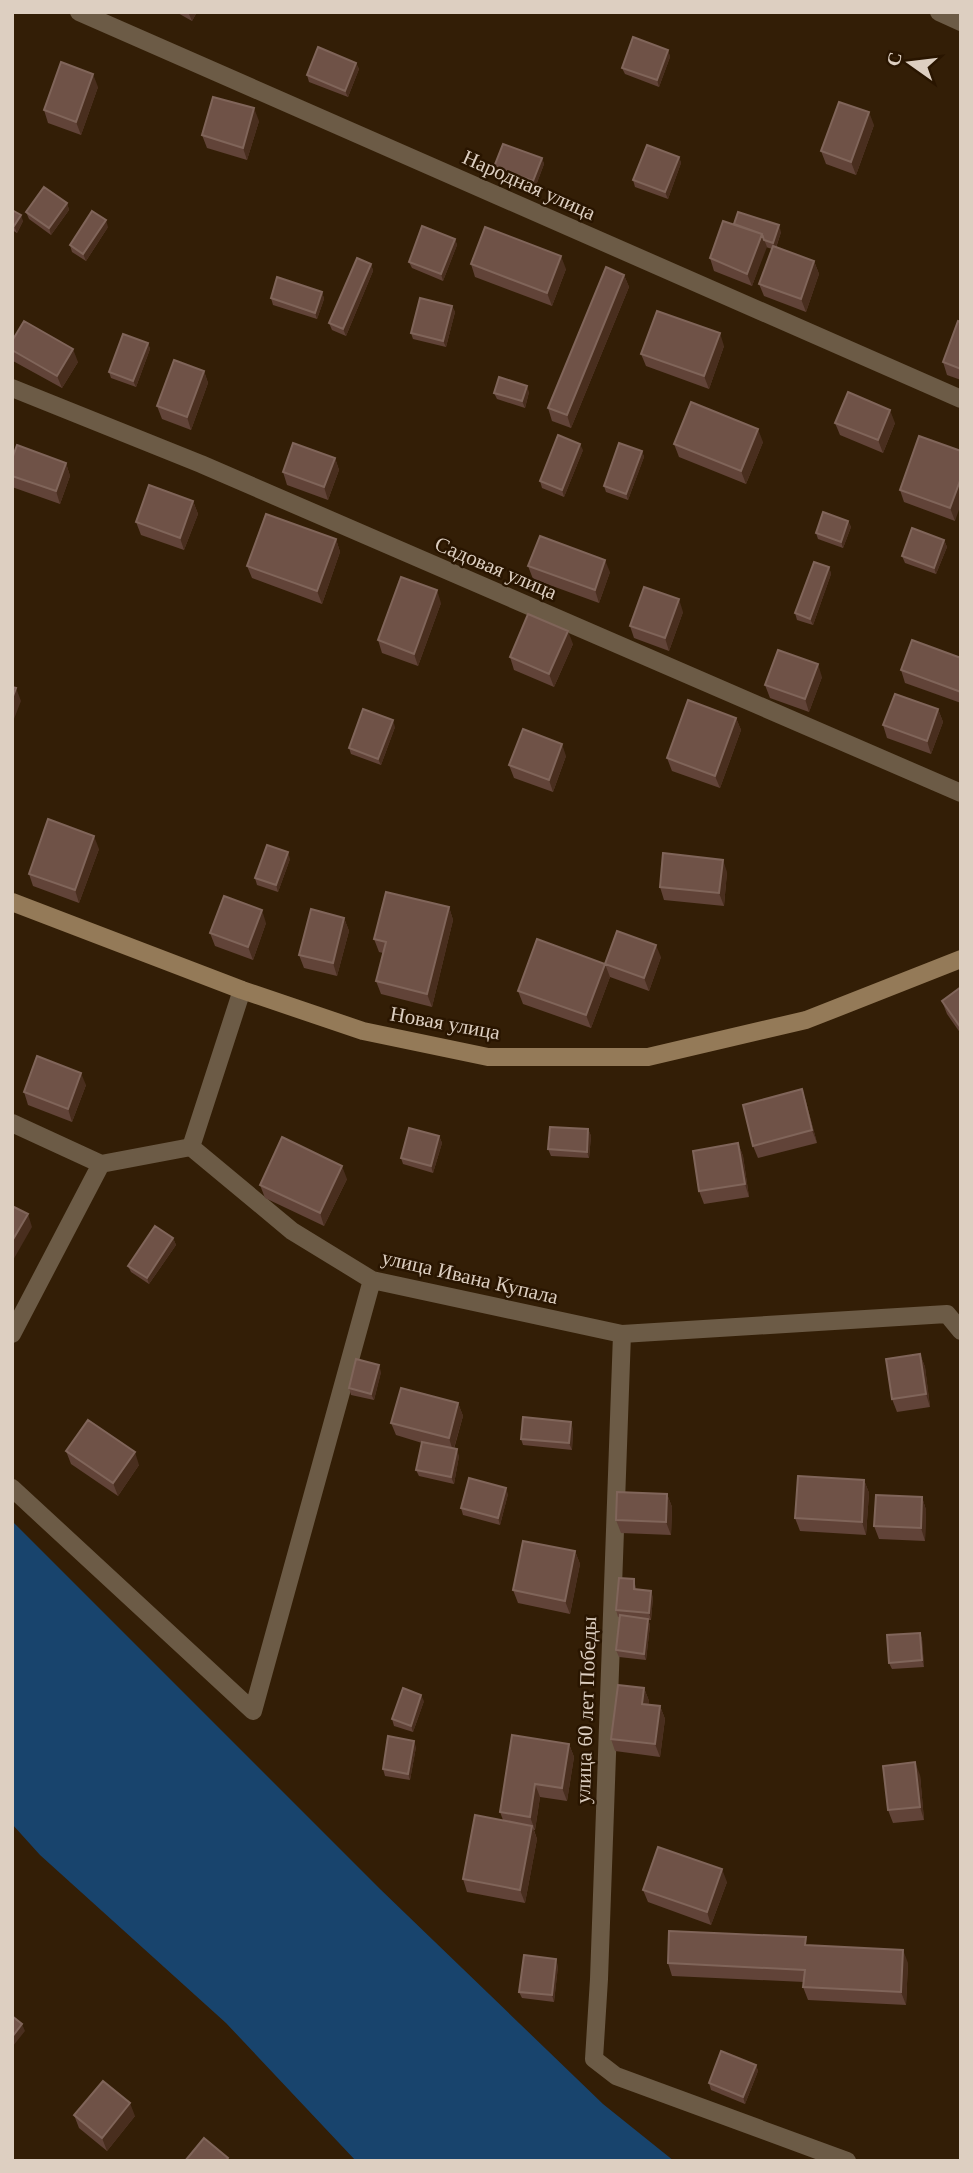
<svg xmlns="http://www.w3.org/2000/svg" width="973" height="2173" viewBox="0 0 973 2173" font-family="'Times New Roman',serif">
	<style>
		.water { fill: #18446d }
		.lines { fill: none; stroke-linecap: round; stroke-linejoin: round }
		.street { stroke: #6c5b46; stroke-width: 18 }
		.secondary { stroke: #947a58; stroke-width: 18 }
		.wall { fill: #614338 }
		.shaded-wall { fill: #492e1e }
		.building { fill: #6f5247; stroke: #80655a; stroke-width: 2 }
		.labels { text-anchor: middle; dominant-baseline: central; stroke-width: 5; stroke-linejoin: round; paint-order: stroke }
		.street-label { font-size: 21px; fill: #ddcfc1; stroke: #291500 }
	</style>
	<rect width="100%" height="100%" fill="#331e06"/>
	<path class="water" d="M12,1521L380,1889L603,2104L674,2161H356L226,2023L40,1855L12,1824Z"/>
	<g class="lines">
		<path class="street" d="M79,12L961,399
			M939,12L961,22
			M12,388L201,464L961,793
			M242,990L191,1147L292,1231L372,1280L622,1334L947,1314L961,1331
			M12,1123L101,1164
			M12,1334L101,1164L191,1147
			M622,1334L599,1979L594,2059L616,2076L847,2161
			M12,1488L253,1711L372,1280"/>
		<path class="secondary" d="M12,902L242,990L363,1031L488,1057H648L806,1020L961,959"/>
	</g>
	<path class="wall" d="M176,12H197L192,21Z
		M668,50L670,57L659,87L625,74L622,68Z
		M356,63L359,69L348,97L309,82L307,75Z
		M98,87L81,135L48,123L44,110Z
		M259,121L247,160L207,148L202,135Z
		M874,125L856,175L826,164L821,151Z
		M679,157L681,163L668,199L635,187L633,180Z
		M542,158L544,164L535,188L497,174L494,167Z
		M67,203L69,210L51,235L29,219L26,212Z
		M12,210L23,221L17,233L12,230Z
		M734,224L781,232L776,248L814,261L819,274L806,312L764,296L759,284L772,249L766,247L752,286L714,271L710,258Z
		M108,227L86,261L72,252L70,245Z
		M455,239L457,245L443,281L412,268L409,262Z
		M371,264L373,271L346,336L332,330L329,323Z
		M471,264L566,269L552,306L475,277Z
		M624,275L629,287L571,428L552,421L548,408Z
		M322,292L324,299L317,319L273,305L271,298Z
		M452,306L455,312L446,347L413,339L411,333Z
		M961,322V380L947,375L943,362Z
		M12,341L78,362L62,388L13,361Z
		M148,343L150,349L136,387L111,378L109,372Z
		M724,346L709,389L646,366L641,354Z
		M204,371L208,383L191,430L162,419L157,406Z
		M529,392L525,408L497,399L494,393Z
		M835,423H895L883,453L840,435Z
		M763,442L746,484L679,457L674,444Z
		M583,450L564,497L542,488L540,481Z
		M642,451L644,457L628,500L606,492L604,486Z
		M961,451L955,521L904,502L900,490Z
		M335,458L339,470L328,500L287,485L283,472Z
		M12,459L66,463L70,476L60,504L12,487Z
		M193,501L198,514L184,550L141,535L136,522Z
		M848,521L851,527L843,548L818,539L816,533Z
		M336,539L340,552L322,604L252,578L247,566Z
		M944,540L947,547L936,574L905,563L902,556Z
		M528,566L610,572L599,603L533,579Z
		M829,567L831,574L813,625L797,620L795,613Z
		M441,603L418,666L382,653L378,640Z
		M683,612L669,651L634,638L630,626Z
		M573,644L554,687L514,670L510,657Z
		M961,658V703L905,683L901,670Z
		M822,677L809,712L770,698L765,685Z
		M938,709L943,722L931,754L887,738L883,725Z
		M736,718L741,730L720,788L672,771L667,758Z
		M395,727L381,765L351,754L349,748Z
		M566,756L553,792L514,778L509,765Z
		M99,849L79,903L33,886L29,874Z
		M290,859L278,892L257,885L255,878Z
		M727,872L724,906L664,900L660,887Z
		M449,907L453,920L432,1007L381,994L376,981L383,953L379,952L374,939Z
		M344,918L349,931L337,976L304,968L299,955Z
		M266,923L253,960L215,946L210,933Z
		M661,957L649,991L610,977L591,1028L523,1004L518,991L605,964Z
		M961,987V1034L947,1014L942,1001Z
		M86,1085L72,1122L28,1105L24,1092Z
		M802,1089L806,1102L817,1143L758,1158L753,1146Z
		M588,1129L591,1136L589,1158L551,1156L548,1149Z
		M439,1136L442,1143L433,1173L403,1164L401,1158Z
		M738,1143L743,1156L749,1197L704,1204L699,1191Z
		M347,1179L324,1226L265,1198L260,1185Z
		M173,1238L176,1245L149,1284L131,1272L128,1266Z
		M920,1354L925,1367L930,1407L897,1412L892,1399Z
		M381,1372L374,1400L351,1395L349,1388Z
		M458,1403L463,1416L454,1449L459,1456L454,1484L419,1476L416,1470L422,1443L396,1435L391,1423Z
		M573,1429L572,1450L523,1445L521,1439Z
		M66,1451L139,1465L118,1496L71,1464Z
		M864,1480L869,1493L866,1535L800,1531L795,1518Z
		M508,1494L500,1525L463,1515L461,1508Z
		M667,1494L672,1507L671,1535L621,1533L616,1520Z
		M922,1497L926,1510L925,1541L879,1539L874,1526Z
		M575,1551L580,1564L570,1614L518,1603L513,1590Z
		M634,1579L636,1589L653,1597L651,1620H648L650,1625L646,1660L619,1657L616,1650L620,1617H618L616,1610Z
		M920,1633L922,1639L924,1667L892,1669L889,1663Z
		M644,1688L649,1701L648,1704L660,1706L665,1719L660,1757L615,1751L611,1739Z
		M424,1701L413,1732L394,1726L392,1719Z
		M569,1744L574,1757L567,1801L540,1797L535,1830H534L537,1839L525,1903L467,1892L463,1879L503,1820L500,1812Z
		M416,1747L410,1780L385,1776L383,1769Z
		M920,1775L924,1820L893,1823L888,1810Z
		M727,1882L711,1925L648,1902L643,1890Z
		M809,1945L908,1963L906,2005L808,2000L803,1987L804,1982L672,1976L668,1963Z
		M558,1966L554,2002L522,1998L519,1992Z
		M756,2065L758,2071L745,2104L711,2090L709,2083Z
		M74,2115L135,2116L107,2151L79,2128Z"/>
	<path class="shaded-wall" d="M188,12H197L192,21Z
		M668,50L670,57L659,87L657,80Z
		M356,63L359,69L348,97L345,91Z
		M93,74L98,87L81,135L76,122Z
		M254,108L259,121L247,160L243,148Z
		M869,112L874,125L856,175L851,162Z
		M679,157L681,163L668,199L665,192Z
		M542,158L544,164L535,188L533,181Z
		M67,203L69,210L51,235L49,228Z
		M21,215L23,221L17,233L14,226Z
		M106,220L108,227L86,261L83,254Z
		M779,225L781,232L775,250L773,243Z
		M762,234L767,247L752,286L747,274Z
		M455,239L457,245L443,281L441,274Z
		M561,256L566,269L552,306L547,293Z
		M814,261L819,274L806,312L801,299Z
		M371,264L373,271L346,336L343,329Z
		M624,275L629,287L571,428L567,415Z
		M322,292L324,299L317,319L315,313Z
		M452,306L455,312L446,347L443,341Z
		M720,333L724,346L709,389L704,376Z
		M148,343L150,349L136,387L133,381Z
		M73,349L78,362L62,388L57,376Z
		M204,371L208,383L191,430L187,417Z
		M527,386L529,392L525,408L522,401Z
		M890,410L895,423L883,453L878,440Z
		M758,429L763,442L746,484L741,471Z
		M580,444L583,450L564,497L562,490Z
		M642,451L644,457L628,500L626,494Z
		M335,458L339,470L328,500L324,487Z
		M66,463L70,476L60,504L56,491Z
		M961,478V504L955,521L950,508Z
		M193,501L198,514L184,550L180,538Z
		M848,521L851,527L843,548L841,542Z
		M336,539L340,552L322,604L317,591Z
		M944,540L947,547L936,574L934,568Z
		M605,560L610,572L599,603L595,590Z
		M829,567L831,574L813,625L810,619Z
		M437,590L441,603L418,666L414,654Z
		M679,599L683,612L669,651L665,638Z
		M568,631L573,644L554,687L549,674Z
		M818,664L822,677L809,712L805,699Z
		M16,688L21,701L12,724V699Z
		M938,709L943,722L931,754L927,741Z
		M736,718L741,730L720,788L715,776Z
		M393,720L395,727L381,765L378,759Z
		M562,744L566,756L553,792L549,780Z
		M94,836L99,849L79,903L75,890Z
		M288,852L290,859L278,892L276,885Z
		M723,860L727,872L724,906L719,893Z
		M449,907L453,920L432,1007L427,994Z
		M262,910L266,923L253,960L248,947Z
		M344,918L349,931L337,976L333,963Z
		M656,945L661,957L649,991L644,978Z
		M605,964L610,977L591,1028L586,1015Z
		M81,1073L86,1085L72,1122L68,1109Z
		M802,1089L806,1102L817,1143L812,1130Z
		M588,1129L591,1136L589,1158L587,1152Z
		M439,1136L442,1143L433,1173L431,1166Z
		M738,1143L743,1156L749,1197L745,1184Z
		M342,1166L347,1179L324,1226L320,1213Z
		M28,1214L32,1227L12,1262V1241Z
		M173,1238L176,1245L149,1284L147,1278Z
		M920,1354L925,1367L930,1407L926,1394Z
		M379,1365L381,1372L374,1400L371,1394Z
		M458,1403L463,1416L453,1451L449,1438Z
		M571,1422L573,1429L572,1450L569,1443Z
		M457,1449L459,1456L454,1484L451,1477Z
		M135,1452L139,1465L118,1496L113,1483Z
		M864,1480L869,1493L866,1535L862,1522Z
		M506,1488L508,1494L500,1525L498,1518Z
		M667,1494L672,1507L671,1535L666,1522Z
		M922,1497L926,1510L925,1541L921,1528Z
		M575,1551L580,1564L570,1614L565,1601Z
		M651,1591L653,1597L651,1620L649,1613Z
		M648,1619L650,1625L646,1660L644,1654Z
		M920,1633L922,1639L924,1667L922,1660Z
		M644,1688L649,1701L647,1716L642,1704Z
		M421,1695L424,1701L413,1732L411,1726Z
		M660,1706L665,1719L660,1757L655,1744Z
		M414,1741L416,1747L410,1780L408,1774Z
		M569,1744L574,1757L567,1801L562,1788Z
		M915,1762L920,1775L924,1820L920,1807Z
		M535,1784L540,1797L535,1830L530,1817Z
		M532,1826L537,1839L525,1903L520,1890Z
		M722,1869L727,1882L711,1925L707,1912Z
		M903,1950L908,1963L906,2005L901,1992Z
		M556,1959L558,1966L554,2002L552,1995Z
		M22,2024L25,2031L13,2046L12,2037Z
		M756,2065L758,2071L745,2104L743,2097Z
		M130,2103L135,2116L107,2151L102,2138Z"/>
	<path class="building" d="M633,37L668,50L657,80L622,68Z
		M318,47L356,63L345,91L307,75Z
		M61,62L93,74L76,122L44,110Z
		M213,97L254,108L243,148L202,135Z
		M839,102L869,112L851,162L821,151Z
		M503,144L542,158L533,181L494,167Z
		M647,145L679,157L665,192L633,180Z
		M44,187L67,203L49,228L26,212Z
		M12,210L21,215L14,226L12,225Z
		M92,211L106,220L83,254L70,245Z
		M738,212L779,225L773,243L764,240L762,234L734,224Z
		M723,221L762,234L747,274L710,258Z
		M422,226L455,239L441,274L409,262Z
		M485,227L561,256L547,293L471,264Z
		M773,246L814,261L801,299L759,284Z
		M357,258L371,264L343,329L329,323Z
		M606,267L624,275L567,415L548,408Z
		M277,277L322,292L315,313L271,298Z
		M420,298L452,306L443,341L411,333Z
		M657,311L720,333L704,376L641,354Z
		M24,321L73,349L57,376L12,350V341Z
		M958,321L961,322V369L943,362Z
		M123,334L148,343L133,381L109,372Z
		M174,360L204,371L187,417L157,406Z
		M499,377L527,386L522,401L494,393Z
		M848,392L890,410L878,440L835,423Z
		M691,402L758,429L741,471L674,444Z
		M558,435L580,444L562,490L540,481Z
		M919,436L961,451V478L950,508L900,490Z
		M293,443L335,458L324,487L283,472Z
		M619,443L642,451L626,494L604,486Z
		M17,445L66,463L56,491L12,476V459Z
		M149,485L193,501L180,538L136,522Z
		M823,512L848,521L841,542L816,533Z
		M266,514L336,539L317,591L247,566Z
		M912,528L944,540L934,568L902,556Z
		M540,536L605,560L595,590L528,566Z
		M814,562L829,567L810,619L795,613Z
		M401,577L437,590L414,654L378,640Z
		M644,587L679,599L665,638L630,626Z
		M528,614L568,631L549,674L510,657Z
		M912,640L961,658V692L901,670Z
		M778,650L818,664L805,699L765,685Z
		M12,687L16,688L12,699Z
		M895,694L938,709L927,741L883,725Z
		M688,700L736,718L715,776L667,758Z
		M363,709L393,720L378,759L349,748Z
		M523,729L562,744L549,780L509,765Z
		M48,819L94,836L75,890L29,874Z
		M267,845L288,852L276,885L255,878Z
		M663,853L723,860L719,893L660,887Z
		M386,892L449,907L427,994L376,981L386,942L374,939Z
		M224,896L262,910L248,947L210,933Z
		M311,909L344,918L333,963L299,955Z
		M617,931L656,945L644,978L605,964Z
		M537,939L605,964L586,1015L518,991Z
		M961,987V1028L942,1001Z
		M37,1056L81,1073L68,1109L24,1092Z
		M802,1089L812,1130L753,1146L743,1105Z
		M550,1127L588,1129L587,1152L548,1149Z
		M409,1128L439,1136L431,1166L401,1158Z
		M282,1137L342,1166L320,1213L260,1185Z
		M738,1143L745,1184L699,1191L693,1151Z
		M12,1206L28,1214L12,1241Z
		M155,1226L173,1238L147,1278L128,1266Z
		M920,1354L926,1394L892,1399L886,1359Z
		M356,1359L379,1365L371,1394L349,1388Z
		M401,1388L458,1403L449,1438L391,1423Z
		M523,1417L571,1422L569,1443L521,1439Z
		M88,1420L135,1452L113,1483L66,1451Z
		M422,1442L457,1449L451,1477L416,1470Z
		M798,1476L864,1480L862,1522L795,1518Z
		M469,1478L506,1488L498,1518L461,1508Z
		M617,1492L667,1494L666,1522L616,1520Z
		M876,1495L922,1497L921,1528L874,1526Z
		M523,1541L575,1551L565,1601L513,1590Z
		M619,1578L634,1579V1589L651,1591L649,1613L616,1610Z
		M620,1615L648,1619L644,1654L616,1650Z
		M920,1633L922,1660L889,1663L887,1635Z
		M618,1685L644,1688L642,1704L660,1706L655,1744L611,1739Z
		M403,1688L421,1695L411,1726L392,1719Z
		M512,1735L569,1744L562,1788L535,1784L530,1817L500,1812Z
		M388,1736L414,1741L408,1774L383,1769Z
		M915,1762L920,1807L888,1810L883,1766Z
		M475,1815L532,1826L520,1890L463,1879Z
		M658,1847L722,1869L707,1912L643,1890Z
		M669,1931L806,1937L805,1945L903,1950L901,1992L803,1987L805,1970L668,1963Z
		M524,1955L556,1959L552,1995L519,1992Z
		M12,2016L22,2024L12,2037Z
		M721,2051L756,2065L743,2097L709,2083Z
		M103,2081L130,2103L102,2138L74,2115Z
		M204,2138L228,2158L226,2161H185Z"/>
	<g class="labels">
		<g class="street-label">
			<text transform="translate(529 185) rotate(24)">Народная улица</text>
			<text transform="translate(496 568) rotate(23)">Садовая улица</text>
			<text transform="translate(445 1023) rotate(10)">Новая улица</text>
			<text transform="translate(470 1277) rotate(13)">улица Ивана Купала</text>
			<text transform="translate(586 1710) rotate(-88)">улица 60 лет Победы</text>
		</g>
	</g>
	<rect width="973" height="2173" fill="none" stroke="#ddcfc1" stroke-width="28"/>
	<g transform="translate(910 63) rotate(284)" stroke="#291500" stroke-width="5" paint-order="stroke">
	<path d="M0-5L12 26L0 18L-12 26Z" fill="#ddcfc1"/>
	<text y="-10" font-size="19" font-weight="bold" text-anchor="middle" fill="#ddcfc1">С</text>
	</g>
</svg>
